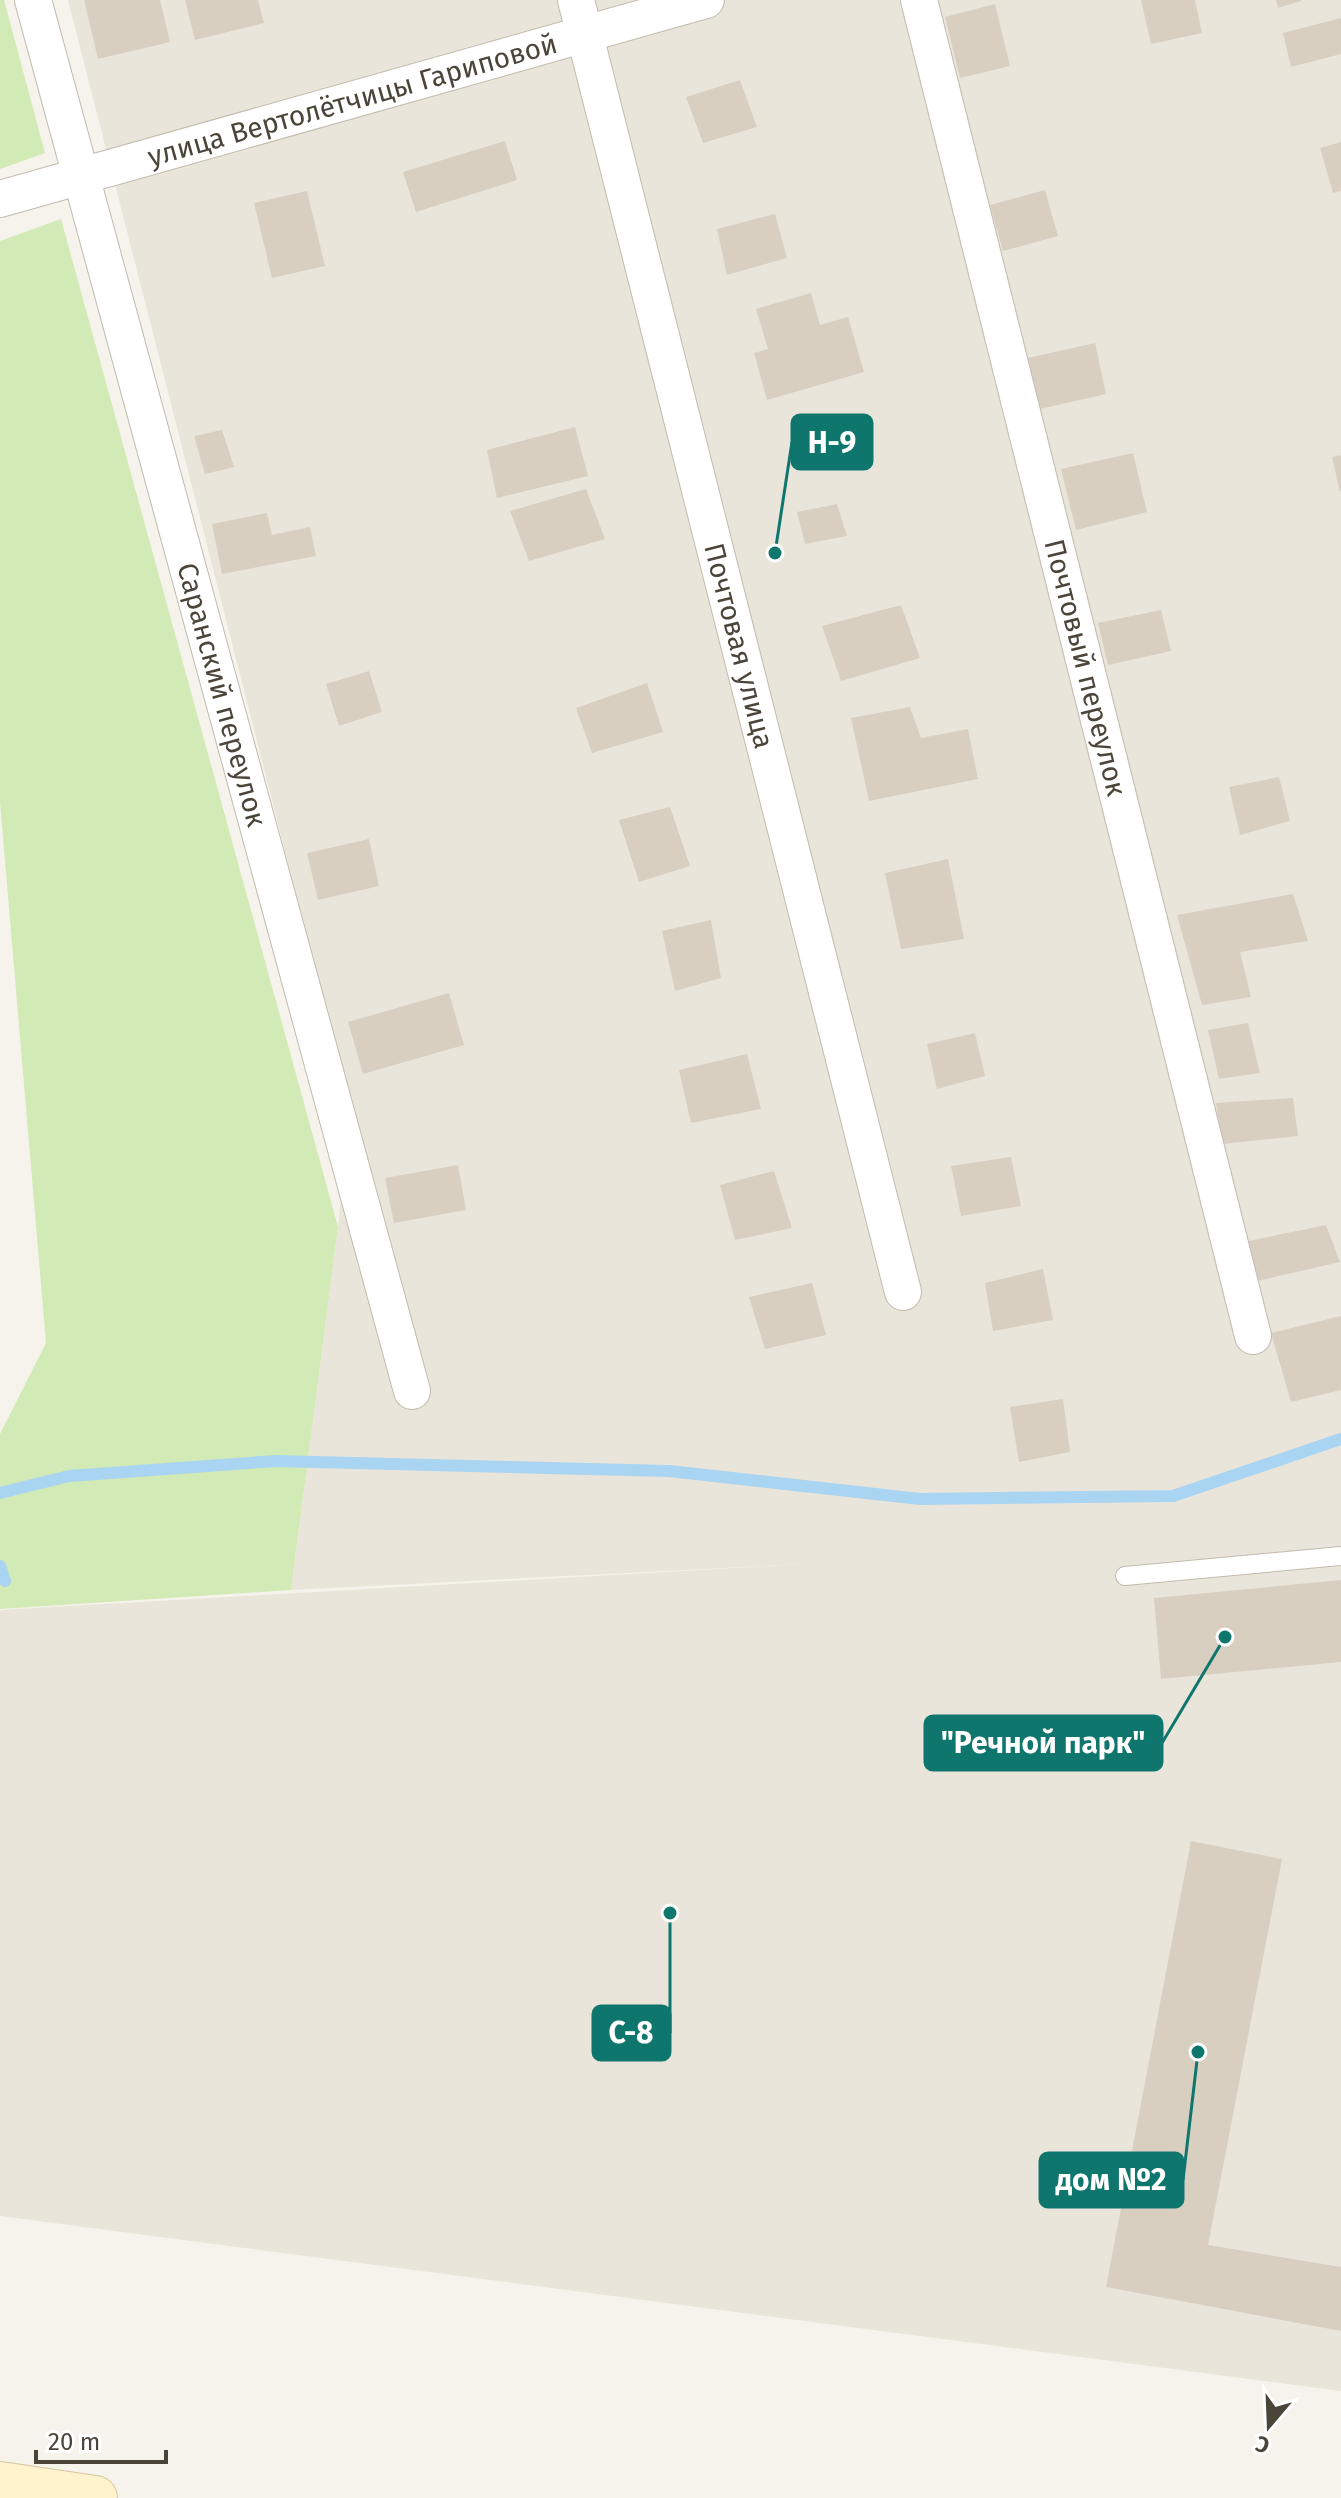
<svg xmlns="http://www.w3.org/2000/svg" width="1341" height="2498" viewBox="0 0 1341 2498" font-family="'Fira Sans',sans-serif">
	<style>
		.residential { fill: #eae5da }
		.green { fill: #d2eab5 }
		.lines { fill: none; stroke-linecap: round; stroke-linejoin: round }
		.stream { stroke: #a9d4f2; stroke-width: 12 }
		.building { fill: #d8cfc1 }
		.service-casing { stroke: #c2bbae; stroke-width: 20 }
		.minor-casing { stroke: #c2bbae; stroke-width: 38 }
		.secondary-casing { stroke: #d6c79b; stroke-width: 46 }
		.service { stroke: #fff; stroke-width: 18 }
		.minor { stroke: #fff; stroke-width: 36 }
		.secondary { stroke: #fff3cd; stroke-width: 44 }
		.labels { text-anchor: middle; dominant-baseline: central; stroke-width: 6; stroke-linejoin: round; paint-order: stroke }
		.street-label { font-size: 28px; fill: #4b4439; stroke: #fff }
		.leader { fill: none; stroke: #0f766e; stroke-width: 3 }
		.callout-dot { fill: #0f766e; stroke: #fff; stroke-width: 3 }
		.callout { fill: #0f766e; stroke: #0f766e; stroke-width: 3 }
		.callout-label { font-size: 30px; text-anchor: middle; font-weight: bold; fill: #fff }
	</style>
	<rect width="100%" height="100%" fill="#f6f3ec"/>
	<path class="residential" d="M68,0H1341V2391L0,2216V1610L803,1564L291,1590L338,1227L350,1106Z"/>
	<path class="green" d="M0,0H4L45,153L0,169Z
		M61,219L338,1227L291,1590L0,1609V1434L46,1343L0,802V241Z"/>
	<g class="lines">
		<path class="stream" d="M0,1493L69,1476L276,1461L669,1471L920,1499L1173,1496L1341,1439
			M0,1566L5,1581"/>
	</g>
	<path class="building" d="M84,0H160L170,42L98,59Z
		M185,0H258L264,23L195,40Z
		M1141,0H1195L1202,33L1151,44Z
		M1276,0H1301V1L1278,8Z
		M995,4L1010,66L960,78L945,17Z
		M1341,18V54L1291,67L1283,33Z
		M740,80L757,127L703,143L686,97Z
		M505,141L517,180L416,212L403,172Z
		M1341,142V191L1333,193L1320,148Z
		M1045,190L1058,236L1003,251L990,205Z
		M307,191L325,266L272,278L254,203Z
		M775,214L787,258L727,275L717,229Z
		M811,293L820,325L848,317L864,372L767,400L754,353L768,349L756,309Z
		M1095,343L1106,394L1040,409L1028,358Z
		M575,427L588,476L497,498L487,450Z
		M222,430L234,467L205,474L194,436Z
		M1133,453L1147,512L1076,530L1061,469Z
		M1341,455V491L1340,492L1332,457Z
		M586,489L605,539L529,561L510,511Z
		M837,504L847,536L805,544L797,512Z
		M267,513L272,535L310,527L316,556L222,574L212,524Z
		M901,605L920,658L841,681L822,626Z
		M1161,610L1171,651L1108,665L1098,623Z
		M369,671L382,712L339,726L326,684Z
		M647,683L663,732L592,753L576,708Z
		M910,707L921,738L968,729L978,779L869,801L851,718Z
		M1279,777L1290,821L1240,835L1229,787Z
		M670,807L690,866L639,882L619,820Z
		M369,839L379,886L318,900L307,853Z
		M948,859L964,939L901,949L885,873Z
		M1293,894L1308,941L1240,952L1251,997L1202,1005L1177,915Z
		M711,920L721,978L675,991L662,931Z
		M449,993L464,1045L363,1074L348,1022Z
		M1248,1023L1260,1073L1219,1079L1208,1030Z
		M975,1033L985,1076L937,1089L927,1044Z
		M747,1054L761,1109L691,1123L679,1070Z
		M1293,1098L1298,1136L1222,1144L1216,1103Z
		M1011,1157L1021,1206L961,1216L951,1166Z
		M458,1165L466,1210L394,1223L385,1178Z
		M774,1171L792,1228L735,1240L720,1185Z
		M1326,1225L1340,1262L1253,1282L1244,1242Z
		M1043,1269L1053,1320L993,1331L985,1283Z
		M812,1283L826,1335L765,1349L749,1297Z
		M1341,1316V1390L1291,1402L1271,1333Z
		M1063,1399L1070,1452L1019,1462L1010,1407Z
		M1341,1580V1662L1161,1679L1154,1598Z
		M1191,1841L1282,1859L1208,2245L1341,2267V2331L1106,2287Z"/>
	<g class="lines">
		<g class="service-casing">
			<path id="service" d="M1125,1576L1341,1556"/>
		</g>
		<g class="minor-casing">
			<g id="minor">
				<path id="s1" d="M33,0L412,1391"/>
				<path id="s2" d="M576,0L903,1292"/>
				<path id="s3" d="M919,0L1253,1336"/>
				<path id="s4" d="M0,199L706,0"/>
			</g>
		</g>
		<g class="secondary-casing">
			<path id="secondary" d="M0,2484L95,2498"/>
		</g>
		<use href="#service" class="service"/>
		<use href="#minor" class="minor"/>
		<use href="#secondary" class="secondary"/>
	</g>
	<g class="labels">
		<g class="street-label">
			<text stroke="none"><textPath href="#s4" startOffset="366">улица Вертолётчицы Гариповой</textPath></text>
			<text stroke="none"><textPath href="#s2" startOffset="666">Почтовая улица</textPath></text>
			<text stroke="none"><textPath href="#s3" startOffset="688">Почтовый переулок</textPath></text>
			<text stroke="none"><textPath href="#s1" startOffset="720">Саранский переулок</textPath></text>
		</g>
	</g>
	<path class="leader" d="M775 553L792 442M1225 1637L1162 1743M670 1913L670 2033M1198 2052L1183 2180"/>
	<g class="callout-dot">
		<circle cx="775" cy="553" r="8"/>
		<circle cx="1225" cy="1637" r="8"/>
		<circle cx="670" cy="1913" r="8"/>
		<circle cx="1198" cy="2052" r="8"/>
	</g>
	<g class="callout">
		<rect x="792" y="415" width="80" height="54" rx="8"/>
		<rect x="925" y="1716" width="237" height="54" rx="8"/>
		<rect x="593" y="2006" width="77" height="54" rx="8"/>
		<rect x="1040" y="2153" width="143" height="54" rx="8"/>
	</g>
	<g class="callout-label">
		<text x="832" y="453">Н-9</text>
		<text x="1043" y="1753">"Речной парк"</text>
		<text x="631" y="2043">С-8</text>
		<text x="1111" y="2190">дом №2</text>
	</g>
	<g transform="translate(1269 2426) rotate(199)" stroke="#ffffff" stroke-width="6" paint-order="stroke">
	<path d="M0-6L14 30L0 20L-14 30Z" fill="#4b4439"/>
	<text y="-12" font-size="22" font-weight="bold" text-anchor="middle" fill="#4b4439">С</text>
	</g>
	<path d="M36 2450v12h130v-12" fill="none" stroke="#4b4439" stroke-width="4"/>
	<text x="48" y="2450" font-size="24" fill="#4b4439" stroke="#ffffff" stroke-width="6" paint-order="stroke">20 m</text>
</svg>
